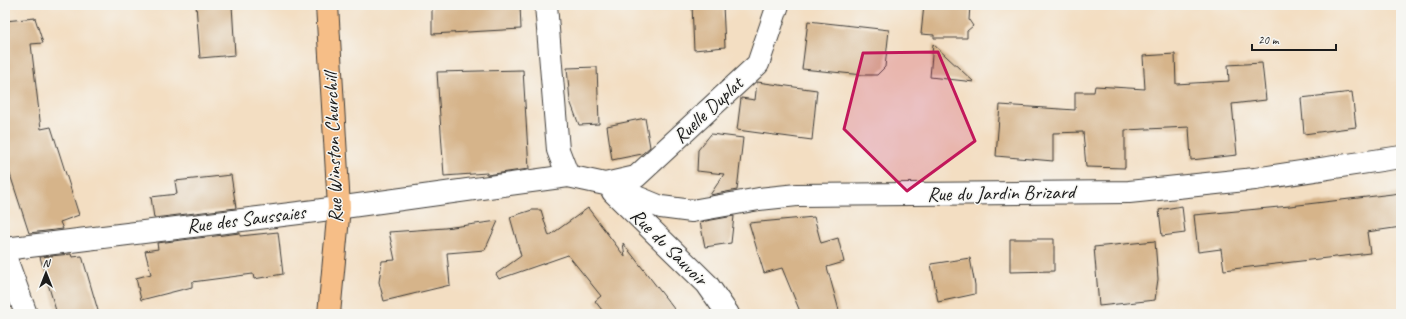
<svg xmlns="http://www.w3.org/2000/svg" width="1406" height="319" viewBox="0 0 1406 319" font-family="Caveat,sans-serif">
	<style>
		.building { fill: #d6b48a }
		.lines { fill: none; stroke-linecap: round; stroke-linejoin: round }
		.minor-casing { stroke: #3c3935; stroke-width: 24 }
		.major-casing { stroke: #3c3935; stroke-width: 24 }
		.minor { stroke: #fff; stroke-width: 22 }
		.major { stroke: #f6be87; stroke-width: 22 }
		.marked { fill: #c2185b; fill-opacity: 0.2; stroke: #c2185b; stroke-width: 3; stroke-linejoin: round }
		.labels { text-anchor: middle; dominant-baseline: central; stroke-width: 3; stroke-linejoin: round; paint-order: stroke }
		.street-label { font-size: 20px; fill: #1c1c1c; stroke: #f6f6f2 }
	</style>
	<rect width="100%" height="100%" fill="#f6f6f2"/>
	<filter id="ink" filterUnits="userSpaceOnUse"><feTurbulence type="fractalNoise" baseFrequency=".025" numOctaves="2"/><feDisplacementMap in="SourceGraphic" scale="8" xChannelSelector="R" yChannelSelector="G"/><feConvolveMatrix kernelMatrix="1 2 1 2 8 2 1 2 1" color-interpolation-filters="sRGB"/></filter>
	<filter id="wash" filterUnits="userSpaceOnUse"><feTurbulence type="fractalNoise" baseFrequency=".012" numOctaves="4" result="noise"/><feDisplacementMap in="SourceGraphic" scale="16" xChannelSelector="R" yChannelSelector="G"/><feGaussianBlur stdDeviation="0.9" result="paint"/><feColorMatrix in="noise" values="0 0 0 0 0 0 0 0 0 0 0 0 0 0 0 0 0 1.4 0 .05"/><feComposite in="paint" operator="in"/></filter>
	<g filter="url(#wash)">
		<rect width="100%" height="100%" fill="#f3dec2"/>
		<g id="blocks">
			<path class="building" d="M196,5H232L235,55L200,58Z
				M432,5H520L521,29L432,34Z
				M692,5H723L725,47L694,50Z
				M924,5H970L969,20L973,26L967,31V38H934V35L921,34Z
				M35,18L43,43L31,44L41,129L51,127L79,215L60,222L63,229L29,233L5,159V21Z
				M808,21L889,30L885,67L877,75H863L802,69Z
				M933,44L974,82L930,77Z
				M1175,54L1176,84L1229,81L1228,65L1262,63L1266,100L1232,104L1237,155L1191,160L1189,127L1125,130V168L1086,167L1083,132L1053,133V161L996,156L1000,105L1075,110V92H1094L1095,86L1145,89L1143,56Z
				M597,67L599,124L579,125L570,101L567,68Z
				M523,70L529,169L487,175V173L444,176L437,72Z
				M757,82L817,90L812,140L737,130L741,98L755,100Z
				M1352,92L1356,127L1304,134L1301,98Z
				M645,118L650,147L642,154L612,160L607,126Z
				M711,134L743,138L737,190L710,195L724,174L697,171L698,150Z
				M231,175L236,208L154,218L151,197L177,194L175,181Z
				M1401,193V227L1367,232L1370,253L1224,270L1221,249L1198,252L1194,215L1290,206Z
				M1182,206L1185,233L1162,236L1159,210Z
				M588,208L625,257L623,243L678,314H605L595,301L601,296L568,255L499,279L496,274L521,256L510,217L532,210H541L549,236Z
				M734,216L731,243L705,247L700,222Z
				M814,217L821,243L838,238L844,262L827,267L840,314H801L782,268L764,273L749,223Z
				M498,221L485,250L447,253L450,285L384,301L379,282L382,261L395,260L389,232L445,228Z
				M278,232L283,274L254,279L253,274L192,282V287L141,300L136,278L151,274L145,251L158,249L157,243L240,233V236Z
				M1010,239H1054V271L1010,272Z
				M1155,241L1158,279L1155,300L1099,306L1094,247Z
				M71,254L72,257L82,256L99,314H57L40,257Z
				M970,258L975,285V294L938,302L931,264Z"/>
		</g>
	</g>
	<g filter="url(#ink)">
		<use href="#blocks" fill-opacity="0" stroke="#3c3935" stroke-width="1"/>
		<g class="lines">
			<g class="minor-casing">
				<path id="minor" d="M546,5L558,150L568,176
					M605,184L636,177L758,64L778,5
					M613,192L707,284L728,314
					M5,249L315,211L568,176L605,184L661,207L692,211L759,199L797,195L1129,192L1255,179L1401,157
					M5,256L26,314"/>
			</g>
			<g class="major-casing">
				<path id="major" d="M327,5L339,207L329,314"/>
			</g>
			<use href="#minor" class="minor"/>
			<use href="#major" class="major"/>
		</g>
	</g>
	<path class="marked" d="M938,52L975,141L907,191L844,129L863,53Z"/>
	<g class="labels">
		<g class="street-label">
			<text transform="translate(708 110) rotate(-43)">Ruelle Duplat</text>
			<text transform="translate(333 148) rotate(-92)">Rue Winston Churchill</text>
			<text transform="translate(1001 193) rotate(-1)">Rue du Jardin Brizard</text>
			<text transform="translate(246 219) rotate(-7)">Rue des Saussaies</text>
			<text transform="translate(669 247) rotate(45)">Rue du Sauvoir</text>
		</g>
	</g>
	<rect width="1406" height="319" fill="none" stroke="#f6f6f2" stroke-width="20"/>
	<g transform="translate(46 273)" stroke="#f6f6f2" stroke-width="3" paint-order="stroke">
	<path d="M0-3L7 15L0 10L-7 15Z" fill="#1c1c1c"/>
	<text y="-6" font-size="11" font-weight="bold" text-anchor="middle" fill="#1c1c1c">N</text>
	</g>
	<path d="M1252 44v6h84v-6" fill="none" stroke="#1c1c1c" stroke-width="2"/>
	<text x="1258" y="44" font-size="12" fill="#1c1c1c" stroke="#f6f6f2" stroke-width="3" paint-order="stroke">20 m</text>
</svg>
